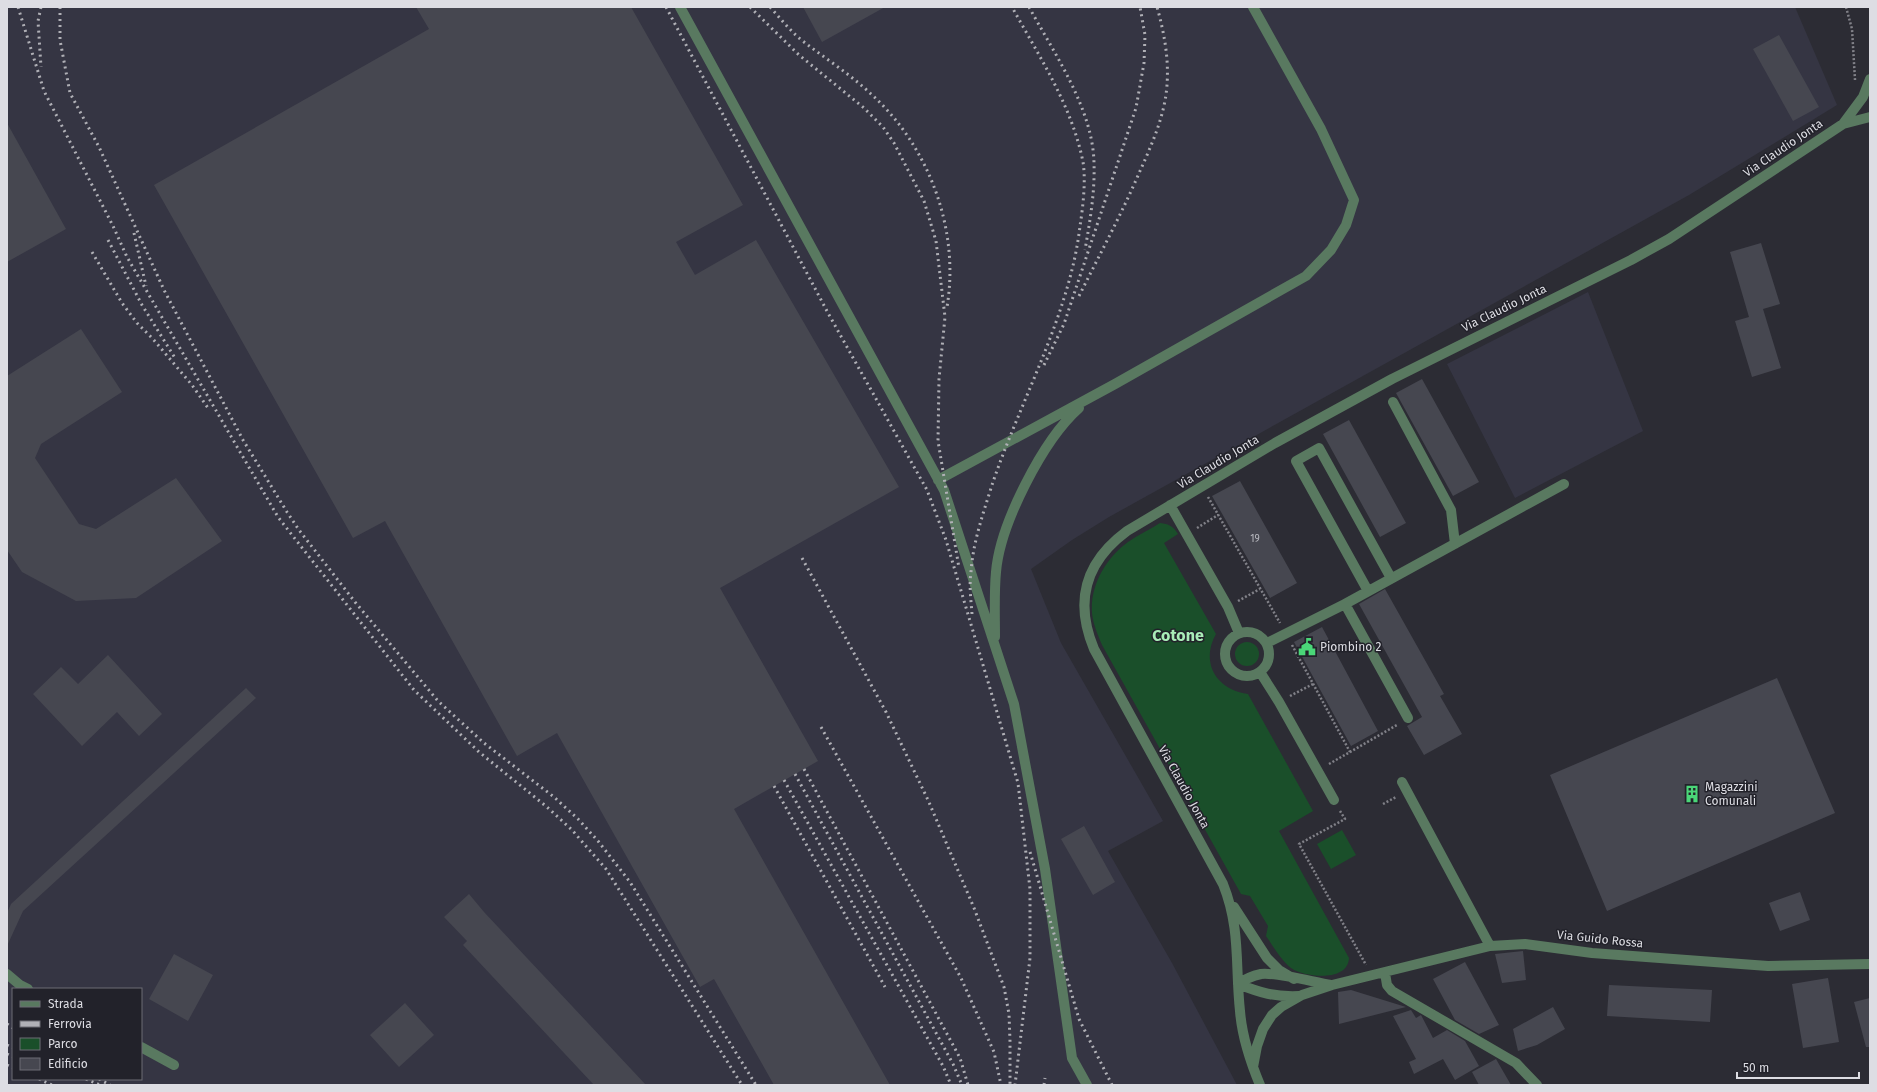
<svg xmlns="http://www.w3.org/2000/svg" width="1877" height="1092" viewBox="0 0 1877 1092" font-family="'Fira Sans',sans-serif">
	<style>
		.built { fill: #353543; fill-rule: evenodd }
		.green { fill: #1a4f2a }
		.building { fill: #464750 }
		.lines { fill: none; stroke-linecap: round; stroke-linejoin: round }
		.path { stroke: #818188; stroke-width: 2.5; stroke-dasharray: 2 2; stroke-linecap: butt }
		.minor { stroke: #597960; stroke-width: 10 }
		.rail { stroke: #b0b0b6; stroke-width: 3; stroke-dasharray: 2 4; stroke-linecap: butt }
		.labels { text-anchor: middle; dominant-baseline: central; stroke-width: 3; stroke-linejoin: round; paint-order: stroke }
		.number-label { font-size: 10px; fill: #b7b8be }
		.street-label { font-size: 12px; fill: #dddde3; stroke: #22222a }
		.poi-label { font-size: 12px; fill: #dddde3; stroke: #22222a; text-anchor: start }
		.district-label { font-size: 16px; font-weight: bold; fill: #a9ecb7; stroke: #22222a }
	</style>
	<rect width="100%" height="100%" fill="#2c2c34"/>
	<path class="built" d="M7,7H1795L1837,105L1689,195L1109,517L1072,540L1031,569L1061,643L1163,821L1108,851L1172,963L1237,1085H7ZM13,989H141V1079H13Z
		M1588,292L1643,431L1515,498L1447,364Z"/>
	<path class="green" d="M1160,523C1169,524 1173,526 1178,534L1164,543L1216,634C1200,662 1216,690 1248,694L1313,811L1279,831L1349,958C1348,982 1306,978 1291,968C1281,960 1273,946 1266,936L1268,926L1250,896L1241,894L1102,645C1098,635 1093,624 1092,613C1090,585 1106,558 1128,542C1138,535 1149,530 1160,523Z
		M1235 654a12 12 0 1 1 24 0a12 12 0 1 1-24 0Z
		M1342,830L1356,855L1331,869L1317,844Z"/>
	<path class="building" d="M416,7H631L743,205L676,242L695,275L756,240L899,487L720,588L818,761L734,809L890,1085H774L714,979L700,987L557,733L517,756L385,521L353,538L154,185L429,29Z
		M803,7H885L822,42Z
		M1779,35L1819,107L1793,121L1753,49Z
		M7,123L66,229L7,262Z
		M1761,243L1780,304L1763,309L1781,368L1752,377L1735,321L1749,317L1730,252Z
		M81,329L122,392L41,444L35,458L79,524L96,529L176,478L222,541L136,598L76,601L22,572L7,550V376Z
		M1422,379L1479,482L1453,496L1396,393Z
		M1349,420L1406,523L1380,537L1323,434Z
		M1240,481L1297,583L1270,598L1212,496Z
		M1385,589L1444,694L1440,696L1462,734L1424,755L1407,726L1422,717L1359,604Z
		M1322,627L1378,731L1351,746L1294,642Z
		M108,655L162,714L139,736L117,712L82,746L33,694L61,667L78,684Z
		M1777,678L1835,813L1607,911L1550,775Z
		M246,688L256,698L23,911L7,946V913L11,904Z
		M1084,826L1115,882L1093,895L1061,839Z
		M1800,892L1810,920L1780,931L1769,903Z
		M469,894L484,912L646,1085H594L463,945L467,941L444,917Z
		M1523,951L1526,980L1502,983L1495,954Z
		M174,954L213,975L188,1021L149,999Z
		M1465,962L1499,1025L1479,1034L1455,1020L1433,979Z
		M1828,978L1839,1042L1803,1048L1792,984Z
		M1609,985L1712,990L1710,1022L1607,1016Z
		M1351,990L1406,1007L1339,1024L1338,992Z
		M1870,998V1047H1866L1854,1002Z
		M405,1003L434,1035L399,1067L370,1035Z
		M1553,1007L1565,1029L1537,1045L1518,1051L1513,1029Z
		M1411,1010L1416,1018L1421,1015L1433,1038L1447,1030L1465,1041L1479,1066L1455,1080L1443,1059L1414,1074L1409,1062L1416,1059L1393,1016Z
		M1496,1059L1511,1085H1479L1472,1072Z"/>
	<g class="lines">
		<path class="path" d="M1846,7L1852,29L1855,80
			M1208,497L1280,623
			M1197,528L1218,515
			M1238,601L1260,589
			M1292,645L1350,752
			M1290,696L1313,684
			M1329,764L1397,725
			M1383,804L1396,797
			M1340,811L1345,819L1299,844L1366,965"/>
		<path class="minor" d="M680,7L944,490L1014,704L1045,869L1072,1058L1087,1085
			M1843,124L1870,117
			M1393,402L1451,510L1455,544
			M938,480L1115,384L1306,276L1331,250L1346,225L1354,200L1321,129L1253,7
			M1170,505L1228,607L1239,633
			M1368,591L1296,461L1319,448L1391,578
			M1345,604L1408,718
			M1225 654a22 22 0 1 1 44 0a22 22 0 1 1-44 0Z
			M995,637C995,615 994,593 996,572C1000,524 1043,440 1079,408
			M1267,643L1345,604L1564,484
			M1260,672L1279,702L1334,800
			M1402,782L1490,946
			M1234,907L1267,958L1279,970L1294,979
			M1385,973L1387,985L1392,991L1516,1063L1537,1085
			M7,974L20,985L28,989
			M1238,984C1245,979 1252,976 1261,974C1277,972 1313,982 1331,985
			M1238,984C1261,993 1274,997 1299,996
			M141,1047L174,1065
			M1253,1067L1257,1046L1263,1029L1272,1015L1281,1007L1302,995L1332,985L1490,946L1525,944L1592,953L1768,966L1870,964
			M1260,1085C1250,1061 1242,1037 1240,1011C1235,965 1241,929 1223,884L1094,649C1074,601 1085,562 1127,531L1275,443L1392,379L1631,260L1669,239L1843,124L1863,97L1870,79"/>
		<path class="rail" d="M18,7L44,91L113,226L127,257L236,445L278,517L292,535L414,690L479,752L547,807L572,830L606,869L742,1085
			M41,7L38,21L41,67
			M60,7V40L70,93L99,147L164,290L243,440L287,512L299,530L355,602L438,701L484,743L554,797L578,819L598,841L630,882L756,1085
			M666,7L828,313L927,490L946,540L1018,783L1030,889V958L1015,1085
			M750,7L799,55L864,108L883,127L894,143L924,201L936,241L945,317L939,379L938,441L959,568
			M770,7C781,19 791,32 804,42C826,59 850,74 871,94C929,146 960,230 947,307
			M1029,7C1054,53 1093,109 1094,163C1095,192 1090,221 1085,250
			M134,233L146,286
			M108,240L142,305L175,358
			M92,252L122,303L137,323L153,339L192,385L208,408
			M1079,296C1100,254 1122,213 1140,171C1152,144 1165,115 1167,85C1169,58 1164,32 1157,7
			M1044,365L1064,324L1136,108L1144,63L1145,35L1140,7
			M802,558L886,712L928,800L974,908L1004,987L1009,1014L1010,1041V1085
			M972,614C971,600 969,586 971,572C973,542 983,514 992,485C1020,401 1070,314 1080,226C1083,207 1086,180 1083,162C1072,106 1039,56 1012,7
			M821,727L961,978L994,1052L1001,1085
			M804,769L960,1058L968,1085
			M795,774L953,1064L962,1085
			M784,780L943,1066L951,1085
			M774,786L885,987
			M1030,852L1079,1019L1112,1085
			M7,1024L13,1028
			M7,1045L13,1048
			M7,1054L13,1057
			M7,1065L13,1068
			M39,1079L52,1085
			M86,1079L100,1085
			M99,1079L110,1085
			M1044,1085L1045,1078"/>
	</g>
	<defs>
		<g id="civic-bare" transform="scale(1.38)"><path d="M-.6-6.5H3V-4.5H.6V-3L4-1V1h2V6H-6V1h2V-1L-.6-3ZM-1.2 2.5V6h2.4V2.5Z" fill="#4ad778" stroke="#22222a" stroke-width="2.5" paint-order="stroke"/></g>
		<g id="building-bare" transform="scale(1.38)"><path d="M-4-6H4V6H1V3H-1V6H-4ZM-2.5-4.3h1.7v1.8h-1.7ZM.8-4.3h1.7v1.8H.8ZM-2.5-1h1.7V.8h-1.7ZM.8-1h1.7V.8H.8Z" fill="#4ad778" stroke="#22222a" stroke-width="2.5" paint-order="stroke"/></g>
	</defs>
	<g fill-rule="evenodd">
		<use href="#civic-bare" x="1307" y="647"/>
		<use href="#building-bare" x="1692" y="794"/>
	</g>
	<g class="labels">
		<g class="number-label">
			<text x="1255" y="539">19</text>
		</g>
		<g class="street-label">
			<text transform="translate(1783 148) rotate(-34)">Via Claudio Jonta</text>
			<text transform="translate(1504 308) rotate(-26)">Via Claudio Jonta</text>
			<text transform="translate(1218 462) rotate(-31)">Via Claudio Jonta</text>
			<text transform="translate(1184 787) rotate(61)">Via Claudio Jonta</text>
			<text transform="translate(1600 939) rotate(6)">Via Guido Rossa</text>
		</g>
		<g class="poi-label">
			<text x="1320" y="647">Piombino 2</text>
			<text x="1705" y="787">Magazzini<tspan x="1705" dy="14">Comunali</tspan></text>
		</g>
		<g class="district-label">
			<text x="1178" y="635">Cotone</text>
		</g>
	</g>
	<rect width="1877" height="1092" fill="none" stroke="#dddde3" stroke-width="16"/>
	<rect x="12" y="988" width="130" height="92" fill="#22222a" stroke="#6d6d74"/>
	<rect x="20" y="1001" width="20" height="6" fill="#597960" stroke="#6d6d74"/>
	<text x="48" y="1008" font-size="12" fill="#dddde3">Strada</text>
	<rect x="20" y="1021" width="20" height="6" fill="#b0b0b6" stroke="#6d6d74"/>
	<text x="48" y="1028" font-size="12" fill="#dddde3">Ferrovia</text>
	<rect x="20" y="1038" width="20" height="12" fill="#1a4f2a" stroke="#6d6d74"/>
	<text x="48" y="1048" font-size="12" fill="#dddde3">Parco</text>
	<rect x="20" y="1058" width="20" height="12" fill="#464750" stroke="#6d6d74"/>
	<text x="48" y="1068" font-size="12" fill="#dddde3">Edificio</text>
	<path d="M1737 1072v6h122v-6" fill="none" stroke="#dddde3" stroke-width="2"/>
	<text x="1743" y="1072" font-size="12" fill="#dddde3" stroke="#22222a" stroke-width="3" paint-order="stroke">50 m</text>
</svg>
